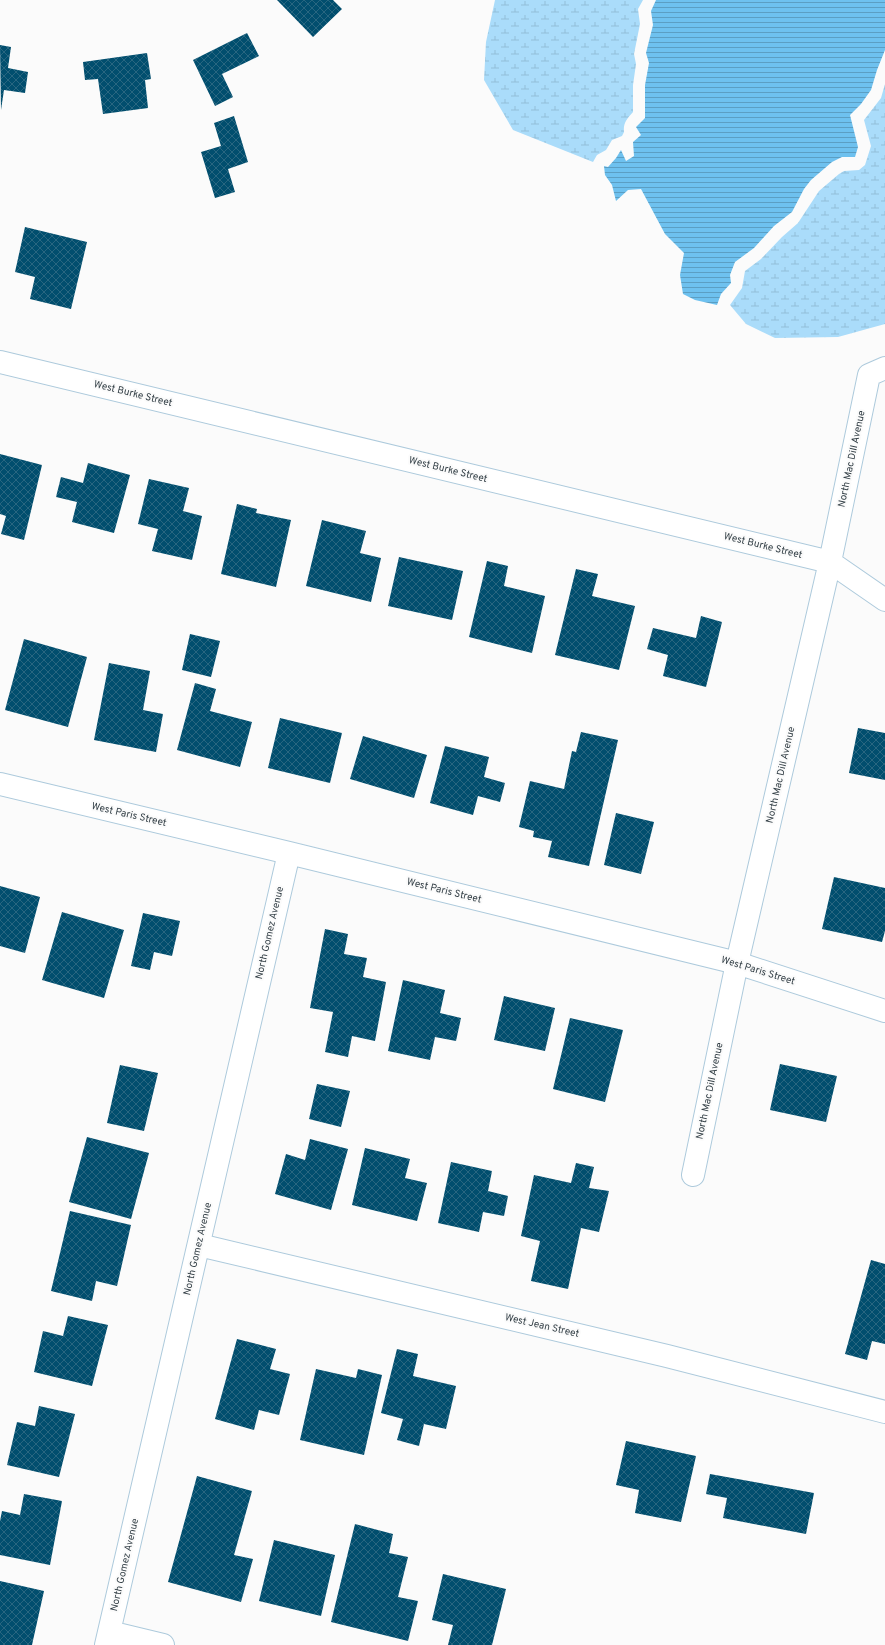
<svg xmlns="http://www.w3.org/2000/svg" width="885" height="1645" viewBox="0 0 885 1645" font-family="Overpass,sans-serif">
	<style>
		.wetland { fill: url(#wetland-marsh) }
		.water { fill: url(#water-rules) }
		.building { fill: url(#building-cross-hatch) }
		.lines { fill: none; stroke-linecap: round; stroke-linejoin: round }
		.street-casing { stroke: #adcadc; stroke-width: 24 }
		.street { stroke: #fff; stroke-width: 22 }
		.labels { text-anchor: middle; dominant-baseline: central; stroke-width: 4; stroke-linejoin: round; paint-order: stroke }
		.street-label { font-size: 10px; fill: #333f46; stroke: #fbfbfb }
	</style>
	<defs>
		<pattern id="wetland-marsh" width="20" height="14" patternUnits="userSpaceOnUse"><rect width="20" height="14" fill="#aadcfa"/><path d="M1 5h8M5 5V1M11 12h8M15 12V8" fill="none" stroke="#93bed8"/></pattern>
		<pattern id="water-rules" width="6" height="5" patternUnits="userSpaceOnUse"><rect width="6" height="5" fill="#6ec1ef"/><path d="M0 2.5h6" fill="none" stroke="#5b9ec3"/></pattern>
		<pattern id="building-cross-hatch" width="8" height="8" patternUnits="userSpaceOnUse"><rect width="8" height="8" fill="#014e6e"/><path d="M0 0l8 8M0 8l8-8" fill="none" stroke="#286680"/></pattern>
	</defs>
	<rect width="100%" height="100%" fill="#fbfbfb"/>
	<path class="wetland" d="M495,0H643L638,9L640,24L634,54L636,64L633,85V112C627,119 623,123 624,132L622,136L612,140L606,150L597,155L593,162L513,130L484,80L486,42Z
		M885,84V324L838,337L775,338L746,324L730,305L742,288L745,271L761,259L782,237L798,223L819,191L839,174L844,171L859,170L865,165L871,146L864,120L881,98Z"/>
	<path class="water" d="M656,0H885V50L877,70L871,90L861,104L850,115L858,147L855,157H842L832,162L811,180L804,189L792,212L774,226L754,248L735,262L730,275L731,283L721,294L717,305L695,300L683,294L680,275L684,253L665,234L641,189L628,190L616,201L612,185L605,175L604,166L608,167L616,158L621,150L626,161L634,156L633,142L641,135L636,127L645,118V85L649,63L646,53L653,25L651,11Z"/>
	<path class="building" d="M277,0H333L342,9L313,37Z
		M247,33L259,56L222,74L233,97L215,106L193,60Z
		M0,45L11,47L8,68L28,72L25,93L4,90L1,110Z
		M147,53L151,79L145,80L148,108L103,114L98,79L85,80L83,62Z
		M234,116L248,162L228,169L235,192L215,198L201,152L221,146L214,123Z
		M25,227L87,242L71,309L30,299L35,277L15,272Z
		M0,454L42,465L24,540L1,534L6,516L0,514Z
		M88,463L130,475L114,533L72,522L77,502L56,497L61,477L83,483Z
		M149,479L189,488L183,511L202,516L192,560L152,551L158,529L138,524Z
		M237,504L257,509L256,513L291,520L276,587L221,574Z
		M322,520L366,531L360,553L381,558L371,602L306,586Z
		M399,557L463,571L452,620L388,606Z
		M487,561L508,566L504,586L545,596L532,653L469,637Z
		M576,569L598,574L592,596L635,606L619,670L555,655Z
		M701,616L722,622L706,687L663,676L668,655L647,649L653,628L696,638Z
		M190,634L220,641L211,677L182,670Z
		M24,639L87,657L68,727L5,710Z
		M109,663L150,671L143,710L163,714L156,752L94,740Z
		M195,683L216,689L210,711L252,722L240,767L177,750Z
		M280,718L342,733L330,783L268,768Z
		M858,728L885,733V780L849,773Z
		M581,732L618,740L589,866L548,857L552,841L533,837L534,831L519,827L530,781L564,789L572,751L576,752Z
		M363,736L427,755L414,798L350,779Z
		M445,746L489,757L484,777L505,783L500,802L478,796L473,815L430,803Z
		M616,813L654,822L641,874L604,865Z
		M834,877L885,888V931L882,942L822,929Z
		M0,886L40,897L25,953L0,946Z
		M62,912L124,930L104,998L42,980Z
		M143,913L180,921L172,956L154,952L150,970L131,966Z
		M325,929L348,934L344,954L367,958L363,977L386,982L375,1041L352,1036L348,1057L325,1052L333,1012L310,1008Z
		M403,980L445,990L440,1013L461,1018L456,1041L435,1037L430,1060L388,1051Z
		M504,996L555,1008L545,1051L494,1040Z
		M570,1018L623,1030L605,1102L553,1089Z
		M780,1064L837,1076L826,1122L770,1110Z
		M120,1065L158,1073L144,1131L107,1123Z
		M317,1084L350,1091L341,1127L309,1119Z
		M87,1137L149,1153L131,1219L69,1202Z
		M310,1139L348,1149L331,1210L275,1194L286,1154L305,1160Z
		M365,1148L410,1159L405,1178L427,1183L417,1221L352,1205Z
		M451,1162L492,1171L488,1191L508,1196L504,1216L483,1212L479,1232L438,1223Z
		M576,1163L594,1167L589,1188L609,1191L599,1232L581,1228L568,1289L531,1281L540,1241L521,1236L534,1175L571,1183Z
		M70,1211L131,1225L117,1286L96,1281L92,1301L51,1291Z
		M871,1260L885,1264V1344L872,1341L867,1360L845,1354Z
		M68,1316L108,1325L92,1386L34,1372L43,1331L63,1336Z
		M237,1339L276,1349L270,1369L290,1374L279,1415L259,1410L254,1430L215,1419Z
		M397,1349L418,1354L413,1376L456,1386L446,1429L424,1424L419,1446L397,1440L403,1419L381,1413Z
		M316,1369L356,1378L358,1369L382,1375L364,1455L300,1440Z
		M39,1406L75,1414L59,1477L7,1465L17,1422L35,1426Z
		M626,1441L696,1456L681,1522L635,1513L639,1490L616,1485Z
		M710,1474L814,1493L806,1534L723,1518L727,1498L706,1494Z
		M197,1476L252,1491L234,1555L253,1559L241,1602L168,1582Z
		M24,1494L62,1501L50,1565L0,1555V1521L2,1511L20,1515Z
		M355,1524L393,1534L389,1553L408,1557L398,1597L418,1601L408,1641L331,1622Z
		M274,1540L335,1555L321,1616L259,1601Z
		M443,1574L506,1589L492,1645H448L453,1625L432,1620Z
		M0,1581L44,1591L32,1645H0Z"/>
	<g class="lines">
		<g class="street-casing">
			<path id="street" d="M0,362L830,562L885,600
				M0,784L289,853L737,963L885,1011
				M693,1175L737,963L830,562L869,375L885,368
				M199,1245L667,1356L885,1412
				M109,1632L163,1645
				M106,1645L289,853"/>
		</g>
		<use href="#street" class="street"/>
	</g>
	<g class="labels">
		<g class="street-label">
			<text transform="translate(133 394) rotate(14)">West Burke Street</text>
			<text transform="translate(852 459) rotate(-78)">North Mac Dill Avenue</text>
			<text transform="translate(448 470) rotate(14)">West Burke Street</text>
			<text transform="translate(763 546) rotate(14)">West Burke Street</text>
			<text transform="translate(781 775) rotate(-77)">North Mac Dill Avenue</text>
			<text transform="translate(129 815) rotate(13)">West Paris Street</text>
			<text transform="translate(444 891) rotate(14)">West Paris Street</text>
			<text transform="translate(270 933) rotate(-77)">North Gomez Avenue</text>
			<text transform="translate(758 971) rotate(17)">West Paris Street</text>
			<text transform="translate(710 1091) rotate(-78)">North Mac Dill Avenue</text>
			<text transform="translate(198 1249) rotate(-77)">North Gomez Avenue</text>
			<text transform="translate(542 1326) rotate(13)">West Jean Street</text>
			<text transform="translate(125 1565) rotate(-77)">North Gomez Avenue</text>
		</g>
	</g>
</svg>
